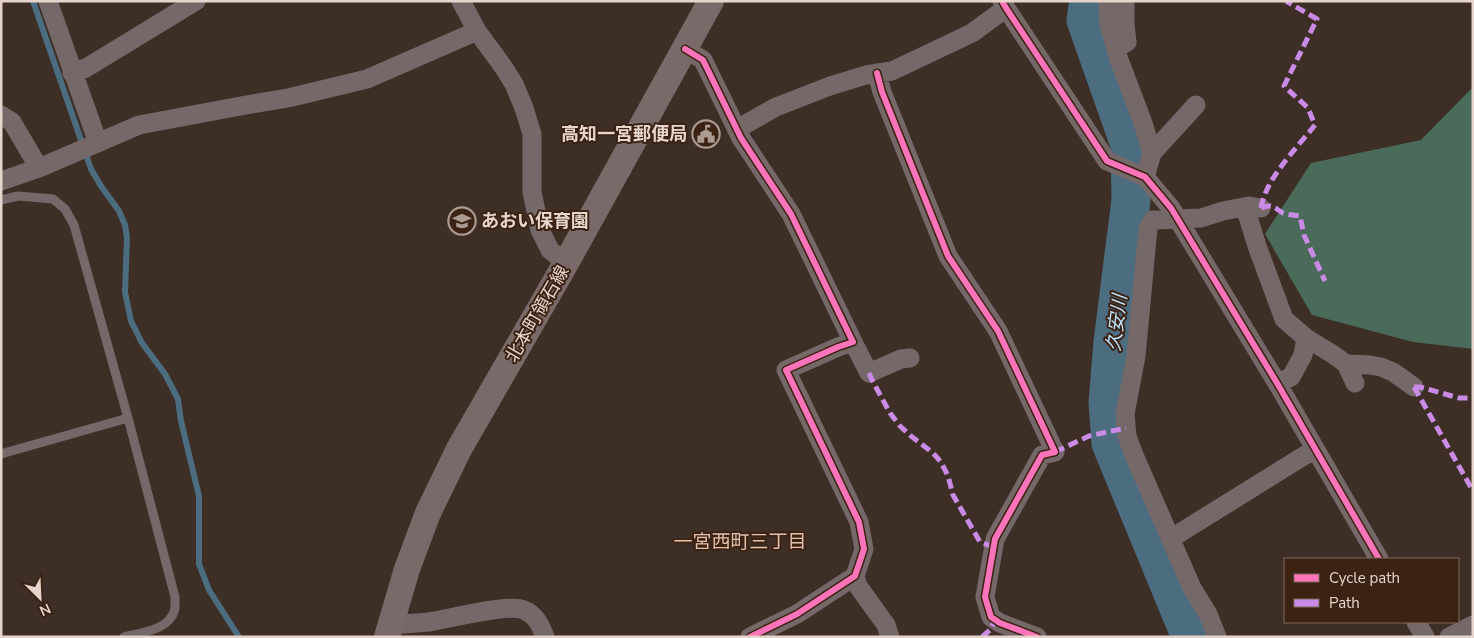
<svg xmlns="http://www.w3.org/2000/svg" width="1474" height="638" viewBox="0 0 1474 638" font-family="'Nunito Sans','Noto Sans JP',sans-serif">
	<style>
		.forest { fill: #4a6b59 }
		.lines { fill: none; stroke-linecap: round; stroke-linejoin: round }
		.stream { stroke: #4c6d80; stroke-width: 6 }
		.river { stroke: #4c6d80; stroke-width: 39 }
		.lane { stroke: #756869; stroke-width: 9 }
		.street { stroke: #756869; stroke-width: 19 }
		.secondary { stroke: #796a69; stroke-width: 26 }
		.quiet { stroke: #ca8be6; stroke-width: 5; stroke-dasharray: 10 5; stroke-linecap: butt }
		.cycleway-casing { stroke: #3b2213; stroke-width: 9 }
		.cycleway { stroke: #fb73b8; stroke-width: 6 }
		.labels { text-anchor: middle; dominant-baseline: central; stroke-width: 4; stroke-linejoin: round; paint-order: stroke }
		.poi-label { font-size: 18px; font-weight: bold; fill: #e6d5cc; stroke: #3b2213; text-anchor: end }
		.street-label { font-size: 18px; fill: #e6d5cc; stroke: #3b2213 }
		.water-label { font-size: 19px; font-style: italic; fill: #bce1f9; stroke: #3b2213 }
		.neighbourhood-label { font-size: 19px; fill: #e2c1ae; stroke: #3b2213 }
	</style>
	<rect width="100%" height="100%" fill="#3d2f26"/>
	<path class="forest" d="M1473,87V349L1413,342L1312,315L1265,234L1311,163L1421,140Z"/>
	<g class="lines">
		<path class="stream" d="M33,1L91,169L101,186L119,211L125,225L127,238L125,292L131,321L142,343L165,374L178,399L181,421L199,496V564L209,590L239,637"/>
		<path class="river" d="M1089,1L1086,20L1130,145L1131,200L1113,342L1108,402L1111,443L1191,637"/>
		<path class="lane" d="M1,200L18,196L53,199L65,209L74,225L128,418L175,597C175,601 175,606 175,609C169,631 142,632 124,637
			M1,454L128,418"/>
		<path class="street" d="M48,1L98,143
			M461,1L477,31L504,68L514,84L524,108L532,134V192L540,230L550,250L566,263
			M1002,1L1006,8L1107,161L1145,177L1171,208L1277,383L1379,559
			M1108,1L1109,24L1118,57L1143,123L1152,153L1145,177
			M685,49L703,60L741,138L791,214L853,342L838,347L786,370L859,522L864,549L855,576L797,614L750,637
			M1116,49L1127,42L1125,25V1
			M72,73L86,68L196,1
			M877,73L882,92L948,256L998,331L1055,452L1042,455L995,539L985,597L991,617L1000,623L1037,637
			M1,115L12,122L39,168L139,125L246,105L288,98L367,79L477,31
			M737,129L776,107L830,86L866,75L892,71L972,33L1006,8
			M1152,153L1196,105
			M1,181L39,168
			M1245,207L1257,246L1284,319L1306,338
			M853,342L869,373L901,359L910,358
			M1346,364L1355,383
			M1277,383L1291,377L1303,355L1306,338L1334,355L1346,364L1370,365L1381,367L1393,372L1414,387
			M1170,539L1315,449
			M855,576L858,586L886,625L890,637
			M1416,622L1425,637
			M390,625C403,624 416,623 429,622C449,619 508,603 524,610C536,615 541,626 545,637
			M1217,637L1208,614L1192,588L1134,455L1127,436L1125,414L1136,356L1148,228L1153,220L1201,218L1223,211L1249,206L1261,208
			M1449,637L1473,625"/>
		<path class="secondary" d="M387,637L407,569L428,513L459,449L566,263L711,1"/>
		<path class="quiet" d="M1261,208C1266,178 1296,149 1315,125L1308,108L1284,86L1317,19L1286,1
			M1261,208C1273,203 1274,208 1283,213C1288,215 1295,215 1300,216L1304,235L1325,281
			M869,373L872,380L890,413L900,426L911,436L933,453L941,462L948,476L953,495L980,542L994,547
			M1414,387L1473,491
			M1414,387H1420L1459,398H1473
			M1055,452L1089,436L1126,428
			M982,637L990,630L995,620"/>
		<g class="cycleway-casing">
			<path id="cycleway" d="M1002,1L1006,8L1107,161L1145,177L1171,208L1277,383L1379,559
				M685,49L703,60L741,138L791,214L853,342L838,347L786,370L859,522L864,549L855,576L797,614L750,637
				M877,73L882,92L948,256L998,331L1055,452L1042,455L995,539L985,597L991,617L1000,623L1037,637"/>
		</g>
		<use href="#cycleway" class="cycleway"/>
	</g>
	<defs>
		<g id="civic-ring" transform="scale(1.4375)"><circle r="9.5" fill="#3b2213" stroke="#ab9b92" stroke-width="1.5"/><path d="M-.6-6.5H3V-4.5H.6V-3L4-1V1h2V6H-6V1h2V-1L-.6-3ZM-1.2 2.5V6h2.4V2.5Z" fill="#ab9b92"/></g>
		<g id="school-ring" transform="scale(1.4375)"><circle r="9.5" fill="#3b2213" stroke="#ab9b92" stroke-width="1.5"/><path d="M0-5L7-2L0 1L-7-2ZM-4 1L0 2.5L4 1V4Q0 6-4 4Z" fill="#ab9b92"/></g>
	</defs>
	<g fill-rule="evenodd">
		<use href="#civic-ring" x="706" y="134"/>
		<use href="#school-ring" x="462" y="221"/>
	</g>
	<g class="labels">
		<g class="poi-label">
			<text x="687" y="134">高知一宮郵便局</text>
			<text x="481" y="221" text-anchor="start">あおい保育園</text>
		</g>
		<g class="street-label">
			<text transform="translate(537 314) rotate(-60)">北本町領石線</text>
		</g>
		<g class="water-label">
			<text transform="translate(1117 323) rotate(-83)">久安川</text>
		</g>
		<g class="neighbourhood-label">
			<text x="740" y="542">一宮西町三丁目</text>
		</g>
	</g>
	<rect width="1474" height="638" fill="none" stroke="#e6d5cc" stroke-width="5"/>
	<rect x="1284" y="558" width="175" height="65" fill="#3b2213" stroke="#7f6a5d"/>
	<rect x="1294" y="574" width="25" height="8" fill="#fb73b8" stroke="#7f6a5d"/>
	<text x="1329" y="583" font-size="15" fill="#e6d5cc">Cycle path</text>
	<rect x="1294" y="599" width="25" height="8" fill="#ca8be6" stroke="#7f6a5d"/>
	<text x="1329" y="608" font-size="15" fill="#e6d5cc">Path</text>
	<g transform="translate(40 598) rotate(156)" stroke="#3b2213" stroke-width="4" paint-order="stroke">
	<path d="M0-4L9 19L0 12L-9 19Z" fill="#e6d5cc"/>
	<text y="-8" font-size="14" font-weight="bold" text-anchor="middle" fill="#e6d5cc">N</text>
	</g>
</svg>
